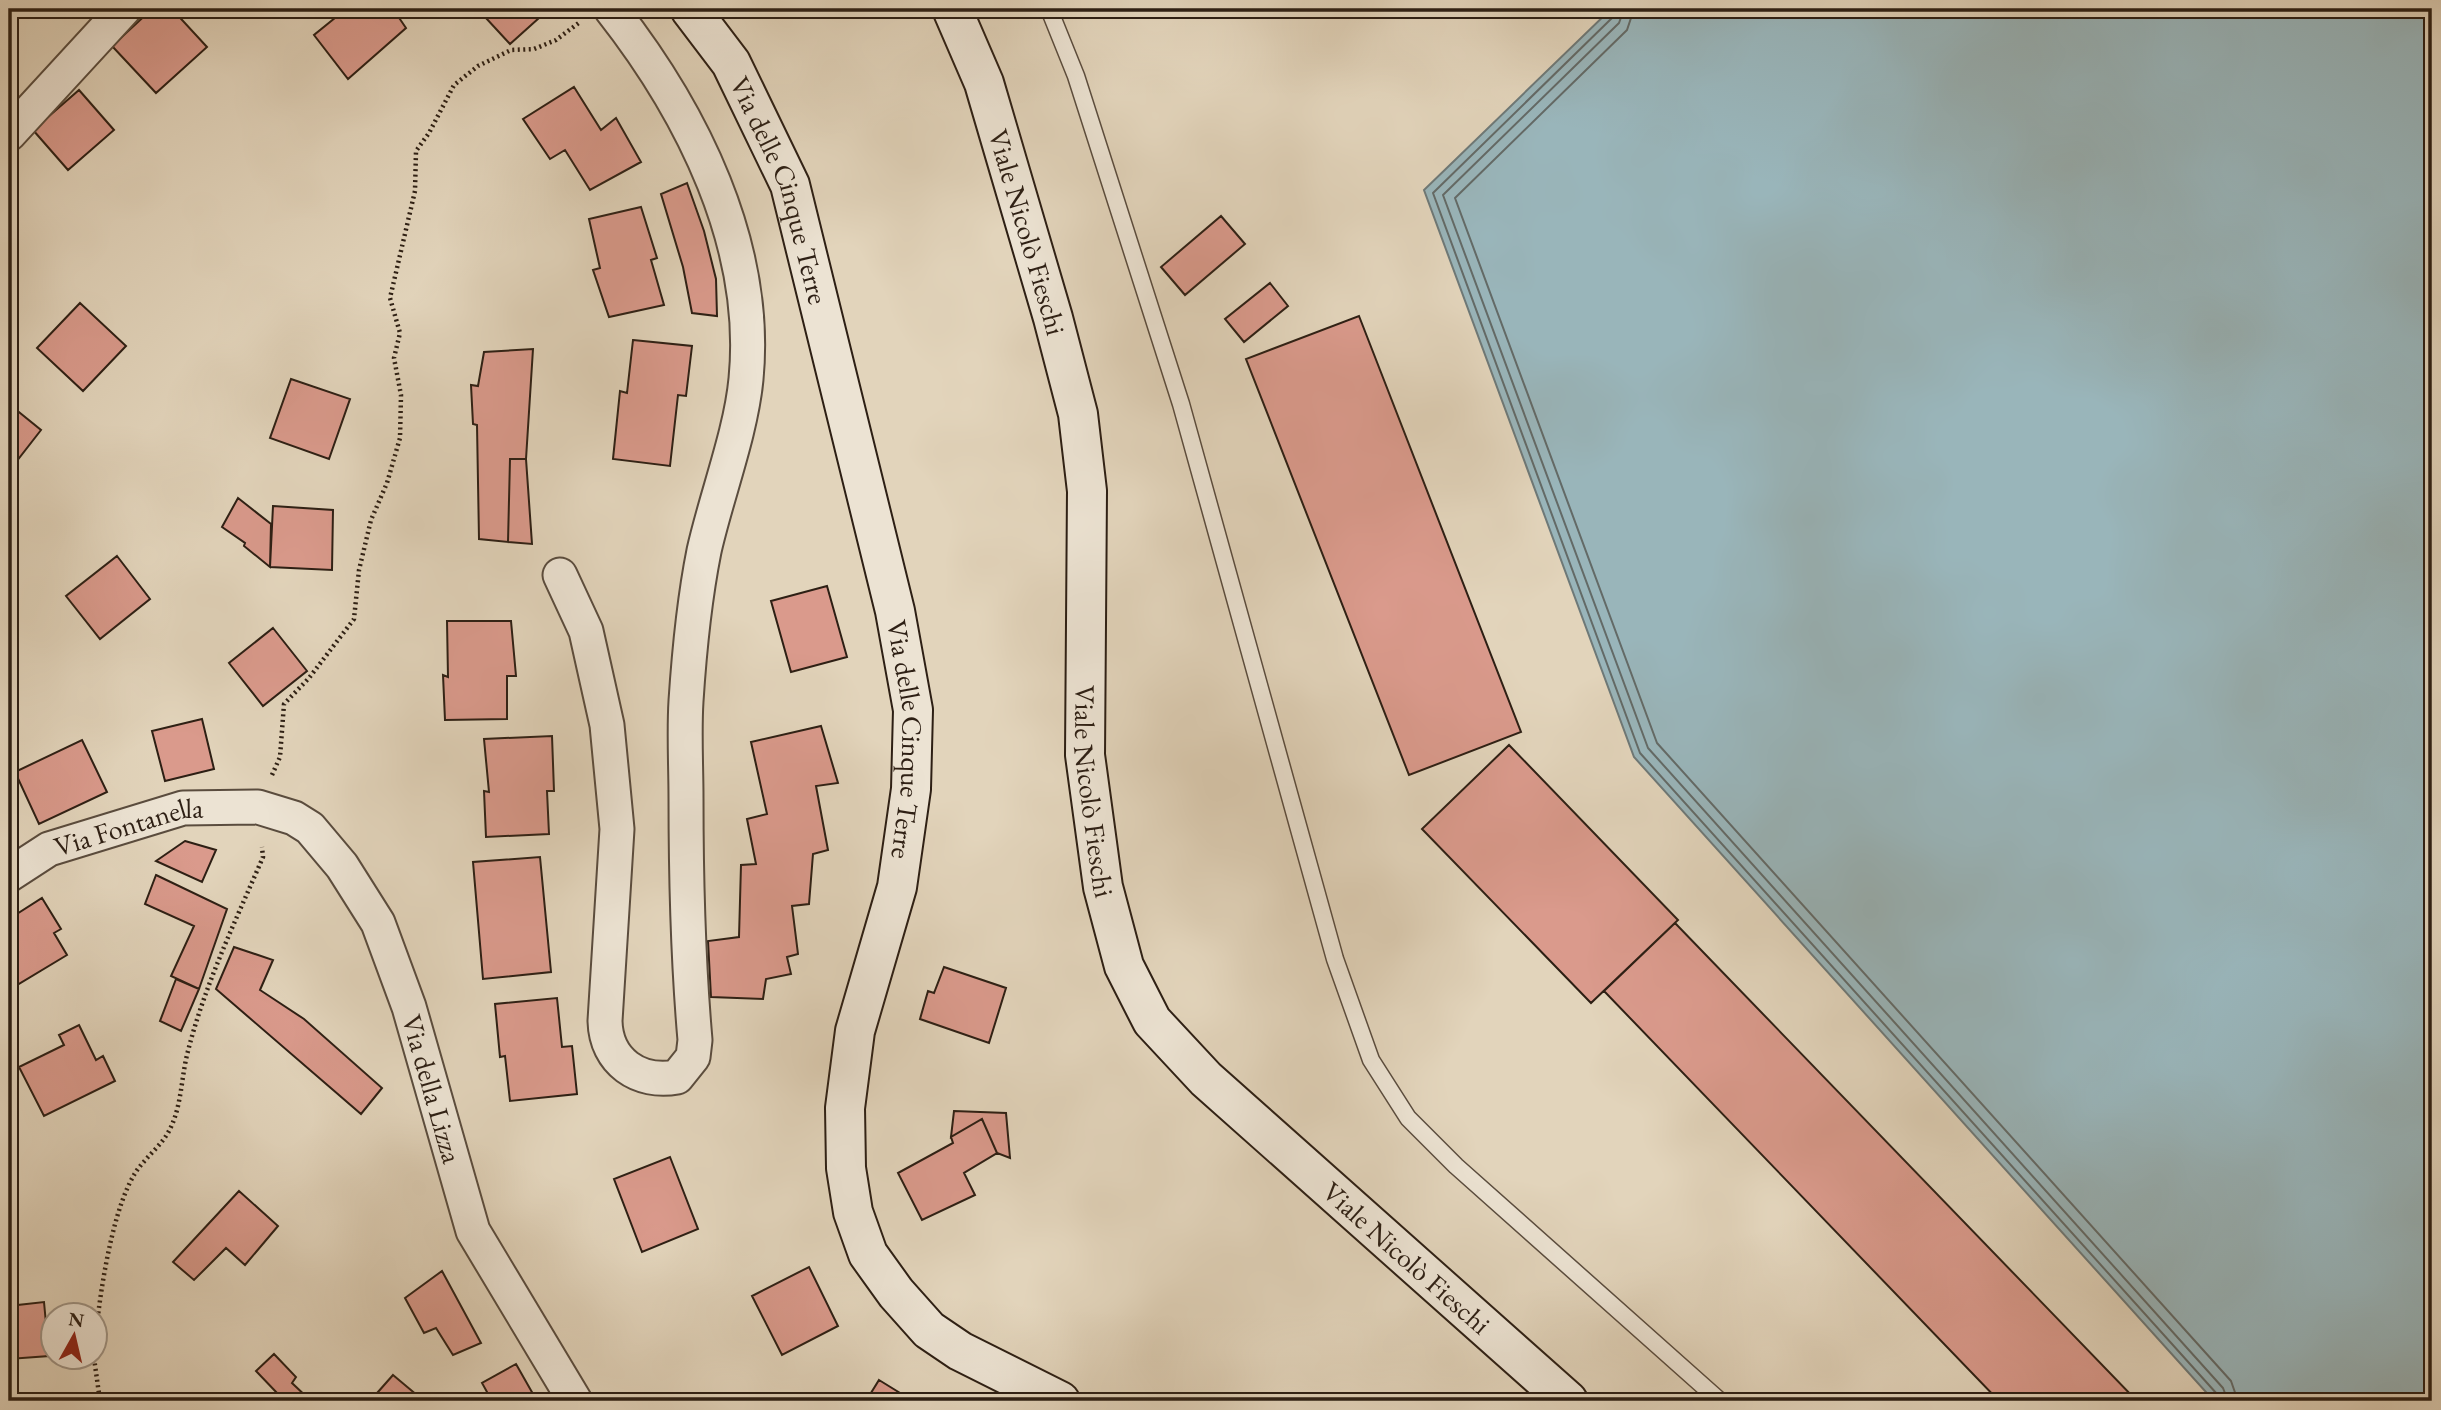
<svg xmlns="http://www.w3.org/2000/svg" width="2441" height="1410" viewBox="0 0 2441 1410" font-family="'EB Garamond',serif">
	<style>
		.water { fill: #99b5ba; stroke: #6e7978; stroke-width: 2 }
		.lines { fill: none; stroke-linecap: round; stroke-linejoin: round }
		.shore { stroke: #636a67; stroke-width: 2 }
		.building { fill: #da9a8c; stroke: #2d1f14; stroke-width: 2 }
		.lane-casing { stroke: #5a4c3e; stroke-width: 19 }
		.street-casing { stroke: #5a4c3e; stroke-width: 37 }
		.secondary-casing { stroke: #2d1f14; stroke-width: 42 }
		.path { stroke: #2d1f14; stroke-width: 4.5; stroke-dasharray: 2 3.5; stroke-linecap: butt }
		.lane { stroke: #ece3d3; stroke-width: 16 }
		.street { stroke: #ece3d3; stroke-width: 33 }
		.secondary { stroke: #ece3d3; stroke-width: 38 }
		.labels { text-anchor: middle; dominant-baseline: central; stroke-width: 5; stroke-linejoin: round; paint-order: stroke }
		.street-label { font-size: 28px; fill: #2d1f14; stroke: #ece3d3 }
	</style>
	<rect width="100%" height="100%" fill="#e2d4bb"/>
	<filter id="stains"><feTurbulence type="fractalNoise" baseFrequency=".00286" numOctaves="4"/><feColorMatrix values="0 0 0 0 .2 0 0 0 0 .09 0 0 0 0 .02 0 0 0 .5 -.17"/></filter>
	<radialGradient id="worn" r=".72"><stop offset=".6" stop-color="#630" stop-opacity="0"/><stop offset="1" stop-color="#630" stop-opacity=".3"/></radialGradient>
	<path class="water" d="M1611,9H2432V1401H2214L1634,757L1424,190Z"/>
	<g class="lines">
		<path class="shore" d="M1615,9L1613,17L1433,193L1640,753L2217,1394L2219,1401
			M1624,9L1619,23L1443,195L1648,748L2223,1388L2228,1401
			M1634,9L1627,30L1455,198L1657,743L2231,1381L2238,1401"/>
	</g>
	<path class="building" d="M152,9H172L207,47L156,93L112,46Z
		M346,9H393L406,28L348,79L314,35Z
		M493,9H549L510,44L485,17Z
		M574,87L601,130L616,118L641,162L590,190L565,150L550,159L523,119Z
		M79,90L114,130L68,170L33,130Z
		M687,183L704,231L716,279L717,316L692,313L683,267L661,194Z
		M641,207L657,258L651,260L664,305L609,317L593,270L600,268L589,219Z
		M1221,216L1245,244L1185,295L1161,267Z
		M1270,283L1288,306L1244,342L1225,319Z
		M80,303L126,346L83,391L37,348Z
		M1359,316L1521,732L1409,775L1246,359Z
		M633,340L692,346L686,396L678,395L670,466L613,459L620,391L627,393Z
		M533,349L526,459H510L508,542L479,539L477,425L473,424L471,385L478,386L484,352Z
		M291,379L350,399L329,459L270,438Z
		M9,404L41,430L9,471Z
		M510,459H526L532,544L508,542Z
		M238,498L271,524L270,567L244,546L245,543L222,527Z
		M273,506L333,510L332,570L270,567Z
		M117,556L150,599L100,639L66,596Z
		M827,586L847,657L791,672L771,601Z
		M447,621H511L516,676H507V719L445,720L443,675L448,677Z
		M273,628L307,671L263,706L229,663Z
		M202,719L214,769L165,781L152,731Z
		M821,726L838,783L816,786L828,850L813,854L809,904L792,906L798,954L787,957L791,974L766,979L763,999L711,997L708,941L739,937L741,865L756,864L747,819L767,814L751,742Z
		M552,736L554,791H547L549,834L486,837L484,791L489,792L484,739Z
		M82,740L107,792L39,824L15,772Z
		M1509,745L1678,920L1591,1003L1422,829Z
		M185,841L216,850L202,882L156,861Z
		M540,857L551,972L483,979L473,862Z
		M156,875L227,909L199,989L171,976L194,926L145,904Z
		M42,898L61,929L54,933L67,955L17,985L9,971V919Z
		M1675,923L2137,1401H1999L1604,991Z
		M234,947L273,960L260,990L304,1019L382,1088L361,1114L216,989Z
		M944,967L1006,988L989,1043L920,1019L928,991L934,993Z
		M176,979L199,989L181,1031L160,1021Z
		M557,998L562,1047L572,1046L577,1094L510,1101L505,1056L500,1057L495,1004Z
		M79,1025L96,1060L103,1056L115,1081L44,1116L19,1067L64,1045L59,1035Z
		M954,1111L1006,1113L1010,1158L997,1153L982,1119L951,1137Z
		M982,1119L997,1153L964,1173L975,1195L922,1220L898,1173L953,1143L951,1137Z
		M670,1157L698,1229L642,1252L614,1179Z
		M239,1191L278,1226L245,1265L226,1248L194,1280L173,1262Z
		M809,1267L838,1326L782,1355L752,1296Z
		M442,1271L481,1343L453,1355L436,1328L424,1333L405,1298Z
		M44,1302L49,1356L9,1359V1306Z
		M274,1354L296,1377L292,1383L311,1401H270L278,1394L256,1371Z
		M516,1364L537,1401H492L482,1383Z
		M393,1375L424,1401H389L378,1392Z
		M879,1380L913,1401H866Z"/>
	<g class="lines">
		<g class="lane-casing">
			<path id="lane" d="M1049,9L1076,76L1181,404L1335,959L1371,1060L1408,1118L1456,1166L1720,1401"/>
		</g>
		<g class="street-casing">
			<g id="street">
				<path d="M9,134L124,9"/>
				<path d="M560,575L586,631L607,725L617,829L605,1021C606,1062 639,1084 677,1077L693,1057L695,1040C688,960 686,879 686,798C686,766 684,733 686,701C689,655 695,596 704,551C716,497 741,433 746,379C759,245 692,112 611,9"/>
				<path id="s1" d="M9,875L49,849L183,808L258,807L294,818L310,828L342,866L378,923L409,1007L473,1231L575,1401"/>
			</g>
		</g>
		<g class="secondary-casing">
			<g id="secondary">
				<path id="s2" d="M690,9L731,63L790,185L895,611L913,710L911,789L897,887L855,1031L845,1108L846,1168L853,1212L868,1254L896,1293L929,1330L960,1351L1060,1401"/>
				<path id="s3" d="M952,9L984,83L1053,318L1078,414L1087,491L1085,755L1103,887L1124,966L1152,1021L1206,1079L1568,1401"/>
			</g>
		</g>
		<path class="path" d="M272,775L280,757L284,704L309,678L354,619L359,570L371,520L387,483L400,438L401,395L394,358L400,333L390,298L415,191L416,151L429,133L454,85L478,66L511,50L534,49L556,40L580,22
			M94,1357C97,1310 110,1215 134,1175C143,1159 162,1146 170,1129C182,1105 181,1077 188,1051C205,984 236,920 263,857L262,847
			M94,1358L100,1401"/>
		<use href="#lane" class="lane"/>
		<use href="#street" class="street"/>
		<use href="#secondary" class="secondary"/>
	</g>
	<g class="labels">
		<g class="street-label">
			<text stroke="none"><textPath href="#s2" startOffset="205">Via delle Cinque Terre</textPath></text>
			<text stroke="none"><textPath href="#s3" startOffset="236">Viale Nicolò Fieschi</textPath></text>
			<text stroke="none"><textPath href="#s2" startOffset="772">Via delle Cinque Terre</textPath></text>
			<text stroke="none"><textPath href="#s3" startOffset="803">Viale Nicolò Fieschi</textPath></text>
			<text stroke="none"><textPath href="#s1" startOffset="131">Via Fontanella</textPath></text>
			<text stroke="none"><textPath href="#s1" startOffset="611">Via della Lizza</textPath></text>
			<text stroke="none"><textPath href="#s3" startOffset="1391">Viale Nicolò Fieschi</textPath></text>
		</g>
	</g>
	<rect width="2441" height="1410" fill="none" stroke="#e2d4bb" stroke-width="35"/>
	<rect x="10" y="10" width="2420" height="1389" fill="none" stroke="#2d1f14" stroke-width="3.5"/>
	<rect x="18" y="18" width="2406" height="1375" fill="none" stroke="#2d1f14" stroke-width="2"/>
	<g transform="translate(74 1336) rotate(8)"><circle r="33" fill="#ece3d3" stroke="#a09587" stroke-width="2"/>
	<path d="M0-5L12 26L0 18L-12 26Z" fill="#8f2418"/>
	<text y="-10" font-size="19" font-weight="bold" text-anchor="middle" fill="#2d1f14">N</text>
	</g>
	<rect width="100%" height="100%" filter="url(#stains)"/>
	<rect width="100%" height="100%" fill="url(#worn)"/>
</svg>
